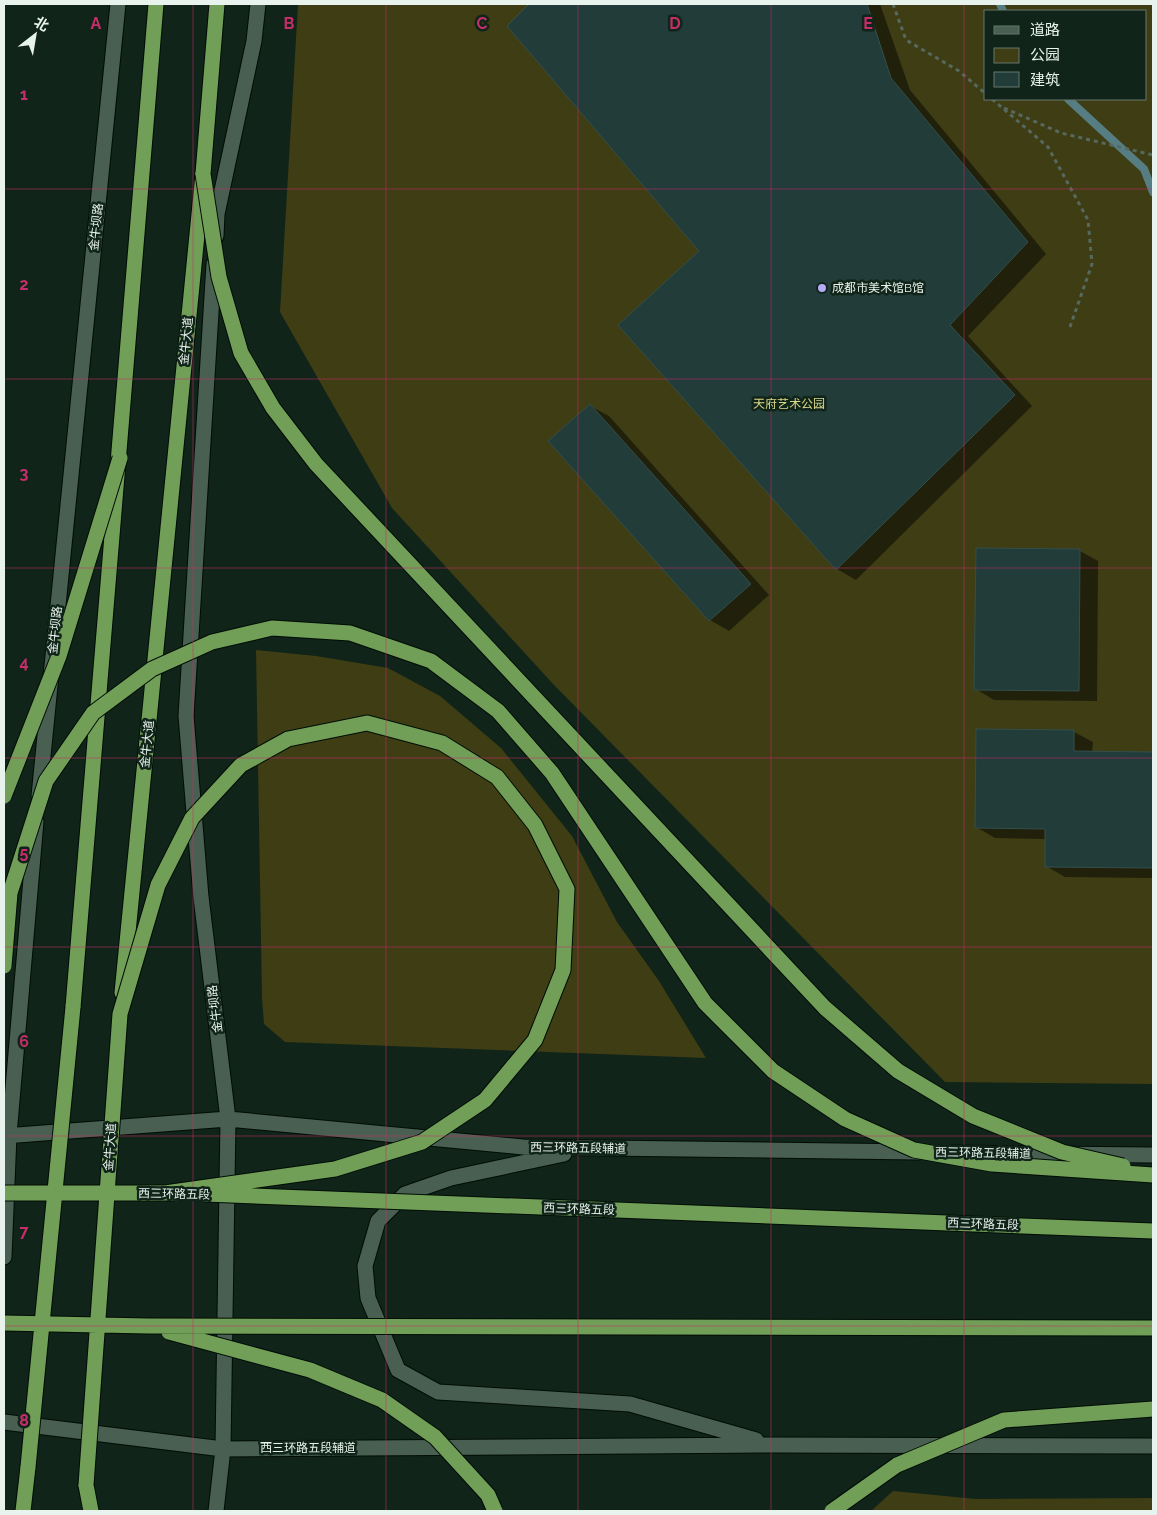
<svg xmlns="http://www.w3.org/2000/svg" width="1157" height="1515" viewBox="0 0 1157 1515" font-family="Raleway,'Noto Sans SC',sans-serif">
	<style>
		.green { fill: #3e3d14; fill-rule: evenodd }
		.shadow { fill: #0007 }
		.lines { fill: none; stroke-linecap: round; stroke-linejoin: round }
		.stream { stroke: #567e82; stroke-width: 8 }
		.building { fill: #213c39; stroke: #344f4c }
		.secondary-casing { stroke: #000d05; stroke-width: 17 }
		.trunk-casing { stroke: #000d05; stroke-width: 17 }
		.path { stroke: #57695f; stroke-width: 3; stroke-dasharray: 4 4; stroke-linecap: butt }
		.secondary { stroke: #495f52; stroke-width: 15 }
		.trunk { stroke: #729f58; stroke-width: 15 }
		.trunk-bridge-casing { stroke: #000d05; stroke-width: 17; stroke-linecap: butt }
		.trunk-bridge { stroke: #729f58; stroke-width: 15 }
		.grid { fill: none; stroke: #c62e6a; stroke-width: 1; stroke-opacity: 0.55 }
		.poi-dot { fill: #b5acf8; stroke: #102419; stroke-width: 2 }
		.labels { text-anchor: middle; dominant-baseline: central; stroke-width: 5; stroke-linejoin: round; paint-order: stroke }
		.street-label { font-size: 12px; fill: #e7f3ec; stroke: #102419 }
		.poi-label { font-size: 12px; fill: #e7f3ec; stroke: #102419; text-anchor: start }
		.park-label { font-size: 12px; fill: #d8d889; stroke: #102419 }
		.grid-label { font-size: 16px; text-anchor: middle; font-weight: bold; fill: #c62e6a; stroke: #102419; stroke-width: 5; stroke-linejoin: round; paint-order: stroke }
	</style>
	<rect width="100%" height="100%" fill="#102419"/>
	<path class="green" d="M298,4H1153V1084L945,1082L554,685L392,508L280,312ZM986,11H1146V99H986Z
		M256,650L316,656L388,668L440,696L501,748L572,836L617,922L659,981L706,1058L285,1042L264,1024L262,998Z
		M893,1491L976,1499L1153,1498V1511H871Z"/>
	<path class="shadow" d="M530,4H880L910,90L1046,254L968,336L1032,406L856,580L837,569L620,325L700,251L508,26Z
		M590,406L609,416L769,595L729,631L710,620Z
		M1080,551L1098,561L1097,701L994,700L976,689Z
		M1074,732L1093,742L1092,753L1153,754V878L1065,877L1046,866V839L995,838L976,827Z"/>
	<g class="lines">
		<path class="stream" d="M1000,4L1003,11
			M1068,99L1144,169L1153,192"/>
	</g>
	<path class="building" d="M529,4H867L891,78L1028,242L950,325L1015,395L836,570L618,325L699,251L507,26Z
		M590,404L751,584L709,621L548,441Z
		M976,548L1080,549L1079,691L974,690Z
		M976,729L1074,730V751L1153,752V868L1045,867V829L975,828Z"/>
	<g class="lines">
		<g class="secondary-casing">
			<path id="secondary" d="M216,236L217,214L254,41L258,4
				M214,264L186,716L201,897L228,1119L223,1449L216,1511
				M39,796L118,4
				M4,1136L228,1119L523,1147L919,1152
				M952,1153L1153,1155
				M564,1154L451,1178L405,1194L378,1221L365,1266L368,1298L398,1370L438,1392L630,1404L756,1440
				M4,1257L9,1135L36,821
				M4,1422L223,1449L773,1445L1153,1446"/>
		</g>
		<g class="trunk-casing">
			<path id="trunk" d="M122,993L203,174L217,4
				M73,1007L156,4
				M86,1485L91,1511
				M23,1511L28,1467"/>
		</g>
		<path class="path" d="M893,4L906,40L959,71L986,94
			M992,99L1048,147L1088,220L1092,264L1070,327
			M1004,108L1061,133L1153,155"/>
		<use href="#secondary" class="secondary"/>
		<use href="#trunk" class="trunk"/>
		<g class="trunk-bridge-casing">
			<path id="trunk-bridge" d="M203,174L219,277L241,353L273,408L316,464L825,1008L898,1071L973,1116L1062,1152L1123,1166
				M4,796L59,656L120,458
				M4,966L10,893L46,781L93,713L152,669L212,642L272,628L350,633L431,661L498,711L552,773L705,1003L773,1071L845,1119L914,1150L992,1164L1153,1175
				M4,1193H175
				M205,1194L1153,1231
				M4,1323L148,1326L1153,1328
				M169,1332L310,1370L382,1400L435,1437L488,1495L495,1511
				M28,1467L73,1007
				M86,1485L120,1014L158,885L192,818L241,765L288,739L367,723L442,743L497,777L535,825L567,889L563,970L535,1040L485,1100L422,1142L335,1169L165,1193
				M832,1511L897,1465L1004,1420L1153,1409"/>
		</g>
		<use href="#trunk-bridge" class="trunk-bridge"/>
	</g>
	<path class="grid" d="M193,4V1511M386,4V1511M578,4V1511M771,4V1511M964,4V1511M4,189H1153M4,379H1153M4,568H1153M4,758H1153M4,947H1153M4,1136H1153M4,1326H1153"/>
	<circle class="poi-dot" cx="822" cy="288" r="5"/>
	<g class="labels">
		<g class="street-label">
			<text transform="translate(96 227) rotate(-84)">金牛坝路</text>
			<text transform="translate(186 341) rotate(-84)">金牛大道</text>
			<text transform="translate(55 630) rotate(-84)">金牛坝路</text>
			<text transform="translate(147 744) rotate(-84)">金牛大道</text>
			<text transform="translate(215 1009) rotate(-97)">金牛坝路</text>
			<text transform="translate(110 1147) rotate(-86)">金牛大道</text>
			<text transform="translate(578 1148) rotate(1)">西三环路五段辅道</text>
			<text transform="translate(983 1153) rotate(1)">西三环路五段辅道</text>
			<text transform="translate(174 1194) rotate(1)">西三环路五段</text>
			<text transform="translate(579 1209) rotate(2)">西三环路五段</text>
			<text transform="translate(983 1224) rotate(2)">西三环路五段</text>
			<text x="308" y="1448">西三环路五段辅道</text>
		</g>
		<g class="poi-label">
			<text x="832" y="288">成都市美术馆B馆</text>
		</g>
		<g class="park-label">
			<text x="789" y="404">天府艺术公园</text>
		</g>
	</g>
	<g class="grid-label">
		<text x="96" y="29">A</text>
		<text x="289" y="29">B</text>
		<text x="482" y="29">C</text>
		<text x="675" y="29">D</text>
		<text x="868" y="29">E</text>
		<text x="24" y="100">1</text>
		<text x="24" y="290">2</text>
		<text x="24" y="479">3</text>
		<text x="24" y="668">4</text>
		<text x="24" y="858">5</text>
		<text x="24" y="1047">6</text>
		<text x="24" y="1237">7</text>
		<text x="24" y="1426">8</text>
	</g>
	<rect width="1157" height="1515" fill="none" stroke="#e7f3ec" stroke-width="10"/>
	<rect x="984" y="10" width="162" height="90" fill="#102419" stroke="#66776d"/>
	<rect x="994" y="26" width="25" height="8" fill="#495f52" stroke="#66776d"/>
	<text x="1030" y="35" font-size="15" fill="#e7f3ec">道路</text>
	<rect x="994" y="48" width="25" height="15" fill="#3e3d14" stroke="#66776d"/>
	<text x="1030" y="60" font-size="15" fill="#e7f3ec">公园</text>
	<rect x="994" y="72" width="25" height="15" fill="#213c39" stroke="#66776d"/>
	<text x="1030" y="85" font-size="15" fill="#e7f3ec">建筑</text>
	<g transform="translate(35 35) rotate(31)" stroke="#102419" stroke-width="4" paint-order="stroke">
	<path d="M0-4L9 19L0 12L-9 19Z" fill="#e7f3ec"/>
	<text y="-8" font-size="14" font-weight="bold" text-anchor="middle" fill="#e7f3ec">北</text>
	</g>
</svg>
